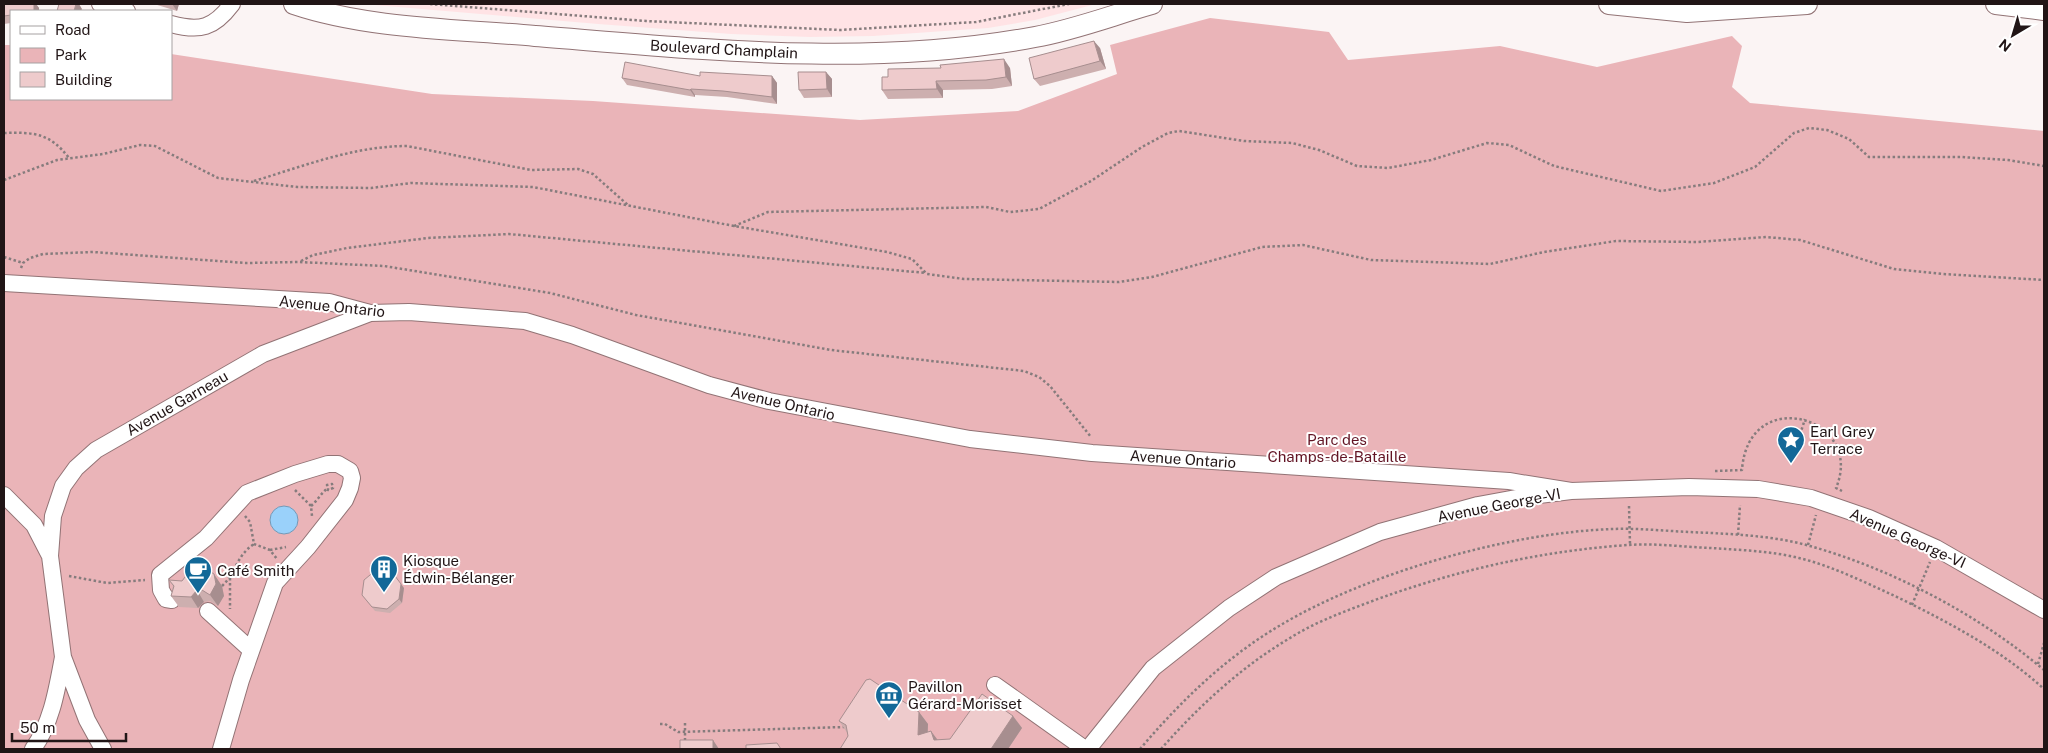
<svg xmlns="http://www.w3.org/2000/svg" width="2048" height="753" viewBox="0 0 2048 753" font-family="'Public Sans',sans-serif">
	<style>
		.built { fill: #ffe3e5 }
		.green { fill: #eab4b8 }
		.water { fill: #9ad1fa; stroke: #7699b6 }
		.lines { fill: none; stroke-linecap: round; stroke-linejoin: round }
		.minor-casing { stroke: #927375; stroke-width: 18 }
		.major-casing { stroke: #927375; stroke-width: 22 }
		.path { stroke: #867c7d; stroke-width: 2.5; stroke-dasharray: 2.5 2.5; stroke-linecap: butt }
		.minor { stroke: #fff; stroke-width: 16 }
		.major { stroke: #fff; stroke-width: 20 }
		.wall { fill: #cdafaf }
		.shaded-wall { fill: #a78e8f }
		.building { fill: #eecbcc; stroke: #a78e8f }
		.labels { text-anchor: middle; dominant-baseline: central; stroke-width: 4; stroke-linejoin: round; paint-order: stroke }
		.street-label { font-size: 15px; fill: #211516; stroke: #fff }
		.poi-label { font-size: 15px; fill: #211516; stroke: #fff; text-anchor: start }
		.park-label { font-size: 15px; fill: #621424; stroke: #fff }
	</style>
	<rect width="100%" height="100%" fill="#fbf4f4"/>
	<path class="built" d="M363,4H1096L1035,20L988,28L873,36L810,37L731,34L598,24Z"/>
	<path class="green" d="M1210,18L1329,32L1348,60L1500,46L1597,67L1732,36L1742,46L1732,87L1750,103L2044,131V749H4V45H11V99H171V54L432,94L593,101L860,120L1018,111L1117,74L1110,45Z"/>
	<path class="water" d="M270 520a14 14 0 1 1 28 0a14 14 0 1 1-28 0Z"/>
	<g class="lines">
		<g class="minor-casing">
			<path id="minor" d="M100,4L127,11
				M171,24C200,32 214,28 232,4
				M4,283L329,302L370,313L409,312L525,321L572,335L709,385L769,401L970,439L1092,453L1509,481L1571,491
				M4,495L34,525L49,554
				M172,600L166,599L161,590L160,575L206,538L247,493L295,474L328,464H338L350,471L352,478L350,488L345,500L308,547L275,583L241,680L221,749
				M208,611L251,650
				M995,685L1085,749
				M33,749C52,722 57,689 63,657
				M103,749L87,720L63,657L50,556L53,516L63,486L76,468L96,450L263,354L370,313
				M1088,749L1153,668L1229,608L1276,577L1380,532L1478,505L1516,498L1571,491L1689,487L1758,489L1811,498L1869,518L1936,548L2044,610"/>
		</g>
		<g class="major-casing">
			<path id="major" d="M294,4C368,29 458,29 535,36C701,49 870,68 1035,37C1074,30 1113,15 1152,4
				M1609,4L1687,12L1807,4
				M1996,4L2044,10"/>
		</g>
		<path class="path" d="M430,4L646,21L840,30L976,22L1069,4
			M4,133C34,132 50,133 69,158
			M4,180L57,160L103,154L140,145L155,146L218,178L297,187L371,188L411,183L533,187L734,226L887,252L912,259L927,274L964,279L1119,282L1152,277L1262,247L1303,245L1371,260L1490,264L1544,252L1616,241L1697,242L1766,237L1800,240L1894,269L1943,274L2044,280
			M254,181C304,166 354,146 407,146L531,170L578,169L593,174L629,206
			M734,226L768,212L986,207L1010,212L1039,209L1091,181L1142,147L1168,133L1179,131L1244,141L1292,143L1319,150L1357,166L1388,168L1431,160L1487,143L1509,145L1554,166L1661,191L1714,183L1755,167L1794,133L1809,128L1827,130L1849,139L1869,157H1961L2008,160L2044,166
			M4,257L23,263
			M301,261L313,255L347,248L428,238L509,234L926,273
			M21,268L23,263L30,258L43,254L93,252L246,263L299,262L384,266L550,293L636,315L831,350L1024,371L1039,377L1050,386L1091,437
			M1797,444L1805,419
			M1715,471L1742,470C1748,383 1866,417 1836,488L1842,491
			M295,490L311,506L312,516
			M311,506C318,500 321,493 328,488V490L333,488L332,484L327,485L328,488
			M1629,506L1630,544
			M245,516L250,522L254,544L270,550L277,559
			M1738,535L1740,505
			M1808,545L1816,515
			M270,550L286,547
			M69,576L107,583L145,580
			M230,578V609
			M222,586C236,573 236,556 254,544
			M1912,605L1930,562
			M2038,664L2044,643
			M879,687L885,686L895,693L891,694
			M685,723V749
			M660,724H665L678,732L845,727
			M1140,749C1180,702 1225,658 1279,626C1367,573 1511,532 1614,529C1639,528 1665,531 1690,532C1730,534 1771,535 1810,546C1892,569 1979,615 2044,670
			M1161,749C1198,707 1241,667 1290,638C1317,621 1346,611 1375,600C1457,570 1541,551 1628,545C1655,543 1684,547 1711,548C1740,550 1771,551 1799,558C1832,566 1864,582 1895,596C1948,622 2000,649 2044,689"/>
		<use href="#minor" class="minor"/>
		<use href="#major" class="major"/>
	</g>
	<path class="wall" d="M4,4H36L39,8L11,11V23L4,24Z
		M154,4H179L177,11Z
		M1100,48L1106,69L1040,86L1034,79Z
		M1010,68L1012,86L992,89L943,90V98L888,99L882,90L888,77Z
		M826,72L832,79V97L804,98L799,90Z
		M700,76H772L777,83V104L727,97L695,95V97L627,85L622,78Z
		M169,580L222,586L224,596L218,606L210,601L204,602L198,608L179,607L171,596L173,586Z
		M404,588L402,603L390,613L375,611L362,595Z
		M919,712L928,724V732L937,740L950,739L1013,716L1022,728L1008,749H840L848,736V734L839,721Z"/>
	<path class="shaded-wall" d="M32,4H36L39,8V11H34Z
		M76,4H79L82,9L81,11H74Z
		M172,4H179L177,11Z
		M1094,41L1100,48L1106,69L1100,61Z
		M1004,59L1010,68L1012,86L1006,77Z
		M826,72L832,79V97L827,89Z
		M772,76L777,83V104L772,97Z
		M936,81L943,90V98L937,89Z
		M691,89L695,95V97L690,90Z
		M214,574L222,586L224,596L218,606L210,595Z
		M401,584L404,588L402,603L399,599Z
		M197,590L204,602L198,608L191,597Z
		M919,712L928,724L927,747L918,735Z
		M1013,716L1022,728L1008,749H991Z
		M931,731L940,743L934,740Z
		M713,740L719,749H713Z"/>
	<path class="building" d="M4,4H34V11H11V15L4,16Z
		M59,4H76L74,11H57Z
		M1094,41L1100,61L1034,79L1029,58Z
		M1004,59L1006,77L986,80L936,81L937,89L882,90V77H888V69L941,68L940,65Z
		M625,62L700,76V72L772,76V97L723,91L691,89L690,90L622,78Z
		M798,72H826L827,89L799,90Z
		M202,566L214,574L216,584L210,595L202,590H197L191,597L171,596L174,586L169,580L182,581L192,568Z
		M376,570L392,572L401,584L399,599L387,609L372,607L362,595L364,580Z
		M870,679L919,712L918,735L931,731L934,740L950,739L982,694L1013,716L991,749H840L848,736L846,725L839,721L866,680Z
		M680,740H713V749H680Z
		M777,743L781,749H746V745Z"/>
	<defs>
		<g id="sight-pin" transform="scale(1.4375)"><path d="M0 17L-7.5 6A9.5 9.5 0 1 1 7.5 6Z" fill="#126898" stroke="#fff"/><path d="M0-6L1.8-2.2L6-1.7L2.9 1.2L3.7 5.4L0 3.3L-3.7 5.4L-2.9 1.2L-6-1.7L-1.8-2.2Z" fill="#fff"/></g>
		<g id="building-pin" transform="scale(1.4375)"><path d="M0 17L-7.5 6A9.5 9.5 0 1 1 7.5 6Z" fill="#126898" stroke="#fff"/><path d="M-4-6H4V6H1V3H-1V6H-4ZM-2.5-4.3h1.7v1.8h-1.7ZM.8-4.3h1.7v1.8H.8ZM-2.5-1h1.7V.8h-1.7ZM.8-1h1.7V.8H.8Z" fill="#fff"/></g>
		<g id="cafe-pin" transform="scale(1.4375)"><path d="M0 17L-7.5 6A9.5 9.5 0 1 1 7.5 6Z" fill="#126898" stroke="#fff"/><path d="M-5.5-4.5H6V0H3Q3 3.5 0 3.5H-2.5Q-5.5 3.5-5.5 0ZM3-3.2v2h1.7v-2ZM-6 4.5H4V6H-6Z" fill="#fff"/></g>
		<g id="museum-pin" transform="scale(1.4375)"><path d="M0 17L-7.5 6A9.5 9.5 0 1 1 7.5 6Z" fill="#126898" stroke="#fff"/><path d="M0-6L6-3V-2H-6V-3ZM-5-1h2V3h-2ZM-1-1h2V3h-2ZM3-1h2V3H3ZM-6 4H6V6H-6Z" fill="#fff"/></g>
	</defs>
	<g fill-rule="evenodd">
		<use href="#sight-pin" x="1791" y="440"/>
		<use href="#building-pin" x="384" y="569"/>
		<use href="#cafe-pin" x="198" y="570"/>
		<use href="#museum-pin" x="889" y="695"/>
	</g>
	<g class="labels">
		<g class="street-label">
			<text transform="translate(724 49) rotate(3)">Boulevard Champlain</text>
			<text transform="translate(332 306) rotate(6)">Avenue Ontario</text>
			<text transform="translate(177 403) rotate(-30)">Avenue Garneau</text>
			<text transform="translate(783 403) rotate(13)">Avenue Ontario</text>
			<text transform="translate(1183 459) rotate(4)">Avenue Ontario</text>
			<text transform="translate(1499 505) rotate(-11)">Avenue George-VI</text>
			<text transform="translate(1908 538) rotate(24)">Avenue George-VI</text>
		</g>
		<g class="poi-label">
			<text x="1810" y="431">Earl Grey<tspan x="1810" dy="17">Terrace</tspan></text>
			<text x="403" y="560">Kiosque<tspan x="403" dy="17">Édwin-Bélanger</tspan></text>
			<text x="217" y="570">Café Smith</text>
			<text x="908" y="686">Pavillon<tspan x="908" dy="17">Gérard-Morisset</tspan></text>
		</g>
		<g class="park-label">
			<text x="1337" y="439">Parc des<tspan x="1337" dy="17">Champs-de-Bataille</tspan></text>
		</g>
	</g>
	<rect width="2048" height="753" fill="none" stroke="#211516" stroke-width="10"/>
	<rect x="10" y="10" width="162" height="90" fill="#ffffff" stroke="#a6a1a2"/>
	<rect x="20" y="26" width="25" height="8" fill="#ffffff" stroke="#a6a1a2"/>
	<text x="55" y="35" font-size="15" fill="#211516">Road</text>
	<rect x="20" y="48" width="25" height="15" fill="#eab4b8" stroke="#a6a1a2"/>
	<text x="55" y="60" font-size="15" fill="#211516">Park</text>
	<rect x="20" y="72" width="25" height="15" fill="#eecbcc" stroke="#a6a1a2"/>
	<text x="55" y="85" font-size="15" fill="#211516">Building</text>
	<g transform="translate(2013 35) rotate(218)" stroke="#ffffff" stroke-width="4" paint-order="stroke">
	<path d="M0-4L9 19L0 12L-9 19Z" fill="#211516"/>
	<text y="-8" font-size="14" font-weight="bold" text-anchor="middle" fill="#211516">N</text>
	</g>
	<path d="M12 733v8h114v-8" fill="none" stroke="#211516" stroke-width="2.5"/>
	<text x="20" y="733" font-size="15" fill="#211516" stroke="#ffffff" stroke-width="4" paint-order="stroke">50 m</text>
</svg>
